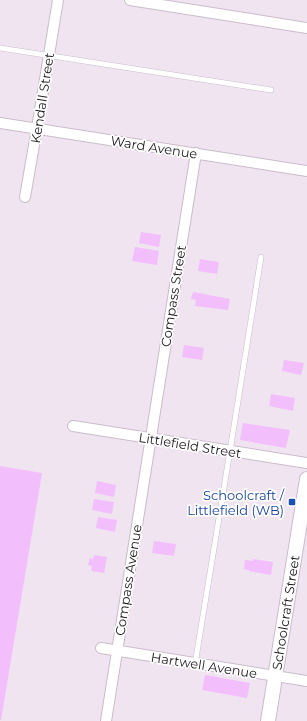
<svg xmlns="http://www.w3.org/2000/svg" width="307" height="721" viewBox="0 0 307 721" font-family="Montserrat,sans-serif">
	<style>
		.building { fill: #f3befc }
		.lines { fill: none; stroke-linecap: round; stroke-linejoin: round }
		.lane-casing { stroke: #cabcca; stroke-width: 6 }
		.street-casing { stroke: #cabcca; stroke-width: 12 }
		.secondary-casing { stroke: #cabcca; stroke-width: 16 }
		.lane { stroke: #fff; stroke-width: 5 }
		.street { stroke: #fff; stroke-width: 10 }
		.secondary { stroke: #fff; stroke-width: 14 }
		.transit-dot { fill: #1a4fb4; stroke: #fff; stroke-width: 1.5 }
		.labels { text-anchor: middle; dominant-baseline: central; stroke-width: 3.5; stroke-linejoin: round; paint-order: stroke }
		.street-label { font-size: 13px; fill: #1e191e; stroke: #fff }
		.transit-label { font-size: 13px; fill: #164399; stroke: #fff; text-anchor: end }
	</style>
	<rect width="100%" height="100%" fill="#f1e4f1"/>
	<path class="building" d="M141,232L161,235L159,247L139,243Z
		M135,247L159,251L157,265L132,261Z
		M200,259L219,262L217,274L198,271Z
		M193,292L230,299L228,310L195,306L196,300L191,299Z
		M184,345L204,348L202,360L182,357Z
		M284,360L304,363L301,375L282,371Z
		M271,394L295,398L293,411L269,406Z
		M243,423L290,430L286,448L240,440Z
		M0,466L42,473L1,720H0Z
		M97,481L116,485L114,497L95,493Z
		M94,499L114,502L112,514L92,510Z
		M98,517L117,520L115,532L96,528Z
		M154,541L176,544L174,556L152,553Z
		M94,555L107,557L104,573L91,571L92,566L88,565L90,558L93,559Z
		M253,559L273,562L271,575L249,571V570L244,569L245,560L253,561Z
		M205,675L250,683L247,698L202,690Z"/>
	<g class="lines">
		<g class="lane-casing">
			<path id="lane" d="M0,48L271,90
				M195,664L230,451L261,257"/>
		</g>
		<g class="street-casing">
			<path id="street" d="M130,0L307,28
				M0,123L307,171
				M25,197L37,128L58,0
				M73,426L307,463
				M101,648L307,681
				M106,721L196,153"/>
		</g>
		<g class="secondary-casing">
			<g id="secondary">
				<path id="s1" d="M268,721L307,479"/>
			</g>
		</g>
		<use href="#lane" class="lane"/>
		<use href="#street" class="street"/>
		<use href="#secondary" class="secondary"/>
	</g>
	<rect class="transit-dot" x="288" y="498" width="8" height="8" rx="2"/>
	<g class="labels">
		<g class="street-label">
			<text transform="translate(42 98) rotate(-81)">Kendall Street</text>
			<text transform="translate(154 147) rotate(9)">Ward Avenue</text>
			<text transform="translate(173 296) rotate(-81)">Compass Street</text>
			<text transform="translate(190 445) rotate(9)">Littlefield Street</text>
			<text transform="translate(128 580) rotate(-81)">Compass Avenue</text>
			<text stroke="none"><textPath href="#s1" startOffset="110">Schoolcraft Street</textPath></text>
			<text transform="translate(204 665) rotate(9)">Hartwell Avenue</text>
		</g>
		<g class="transit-label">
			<text x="284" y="495">Schoolcraft /<tspan x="284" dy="15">Littlefield (WB)</tspan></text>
		</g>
	</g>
</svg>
